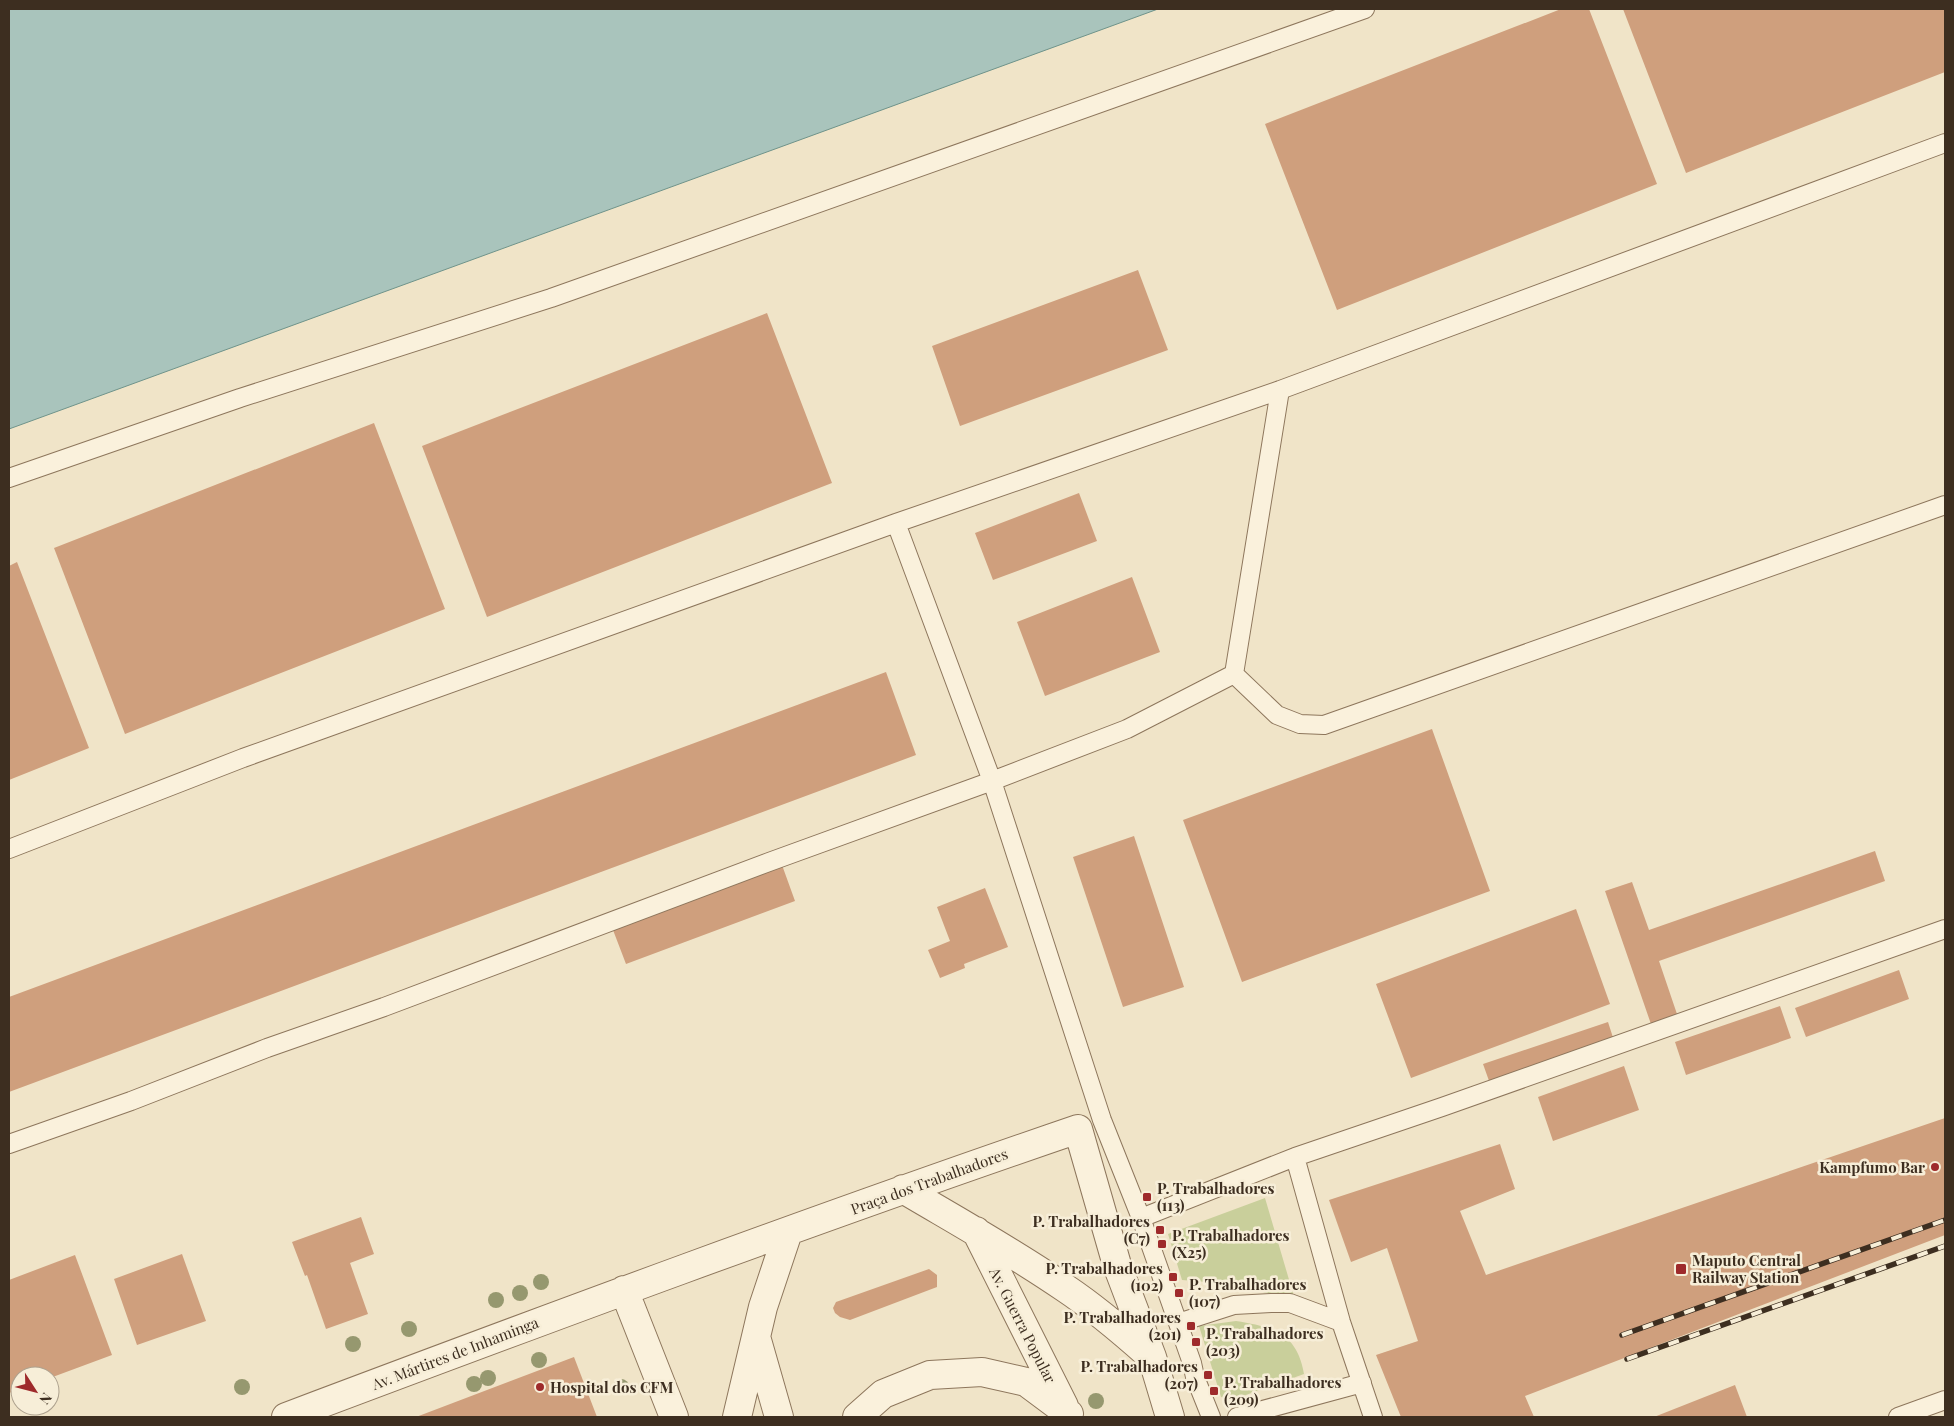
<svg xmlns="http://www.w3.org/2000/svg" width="1954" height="1426" viewBox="0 0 1954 1426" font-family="'Playfair Display',serif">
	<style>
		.green { fill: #c9cf9b }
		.water { fill: #a9c4bc; stroke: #6f938a }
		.building { fill: #cf9f7d }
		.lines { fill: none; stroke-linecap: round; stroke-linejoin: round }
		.service-casing { stroke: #8d765c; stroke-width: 20 }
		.minor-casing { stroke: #8d765c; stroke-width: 30 }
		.service { stroke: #faf1dc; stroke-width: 18 }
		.minor { stroke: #faf1dc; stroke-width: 28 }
		.rail-casing { stroke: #3d2e20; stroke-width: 5.5 }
		.rail { stroke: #f7eed8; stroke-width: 4; stroke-dasharray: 11; stroke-linecap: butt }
		.tree { fill: #96986f }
		.poi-dot { fill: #9e2a2b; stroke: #f7eed8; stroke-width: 2 }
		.labels { text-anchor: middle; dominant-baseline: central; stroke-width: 5; stroke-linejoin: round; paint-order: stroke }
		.poi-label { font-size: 15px; font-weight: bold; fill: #3d2e20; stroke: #f7eed8; text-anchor: start }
		.street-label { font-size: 15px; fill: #3d2e20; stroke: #f7eed8 }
	</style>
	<rect width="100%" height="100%" fill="#f0e4c8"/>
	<path class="green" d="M1265,1198L1295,1300L1231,1284L1182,1280L1168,1234Z
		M1236,1321C1273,1327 1297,1333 1304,1374L1232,1400L1221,1397L1199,1326Z"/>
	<path class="water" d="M9,9H1158L9,429Z"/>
	<path class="building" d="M1561,9H1589L1657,184L1337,310L1265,124Z
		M1623,9H1945V72L1686,173Z
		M1138,270L1168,350L960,426L932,346Z
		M767,313L832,483L487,617L422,446Z
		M374,423L445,609L125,734L54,548Z
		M1079,493L1097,541L993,580L975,533Z
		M17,562L89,748L9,780V566Z
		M1132,577L1160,652L1045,696L1017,622Z
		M886,672L916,755L9,1092V997Z
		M1432,729L1490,891L1242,982L1183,820Z
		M1134,836L1184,987L1123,1007L1073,857Z
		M1875,851L1885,881L1659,961L1678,1017L1652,1027L1605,891L1632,882L1649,930Z
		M782,865L795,901L626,964L613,930Z
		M985,888L1008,947L964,964L965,968L940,978L928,950L950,941L937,907Z
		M1576,909L1610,1004L1411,1078L1376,984Z
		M1899,970L1909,999L1806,1037L1795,1008Z
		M1780,1006L1791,1038L1686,1075L1675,1042Z
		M1608,1022L1617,1050L1493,1092L1483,1064Z
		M1624,1066L1639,1110L1553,1141L1538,1097Z
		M1945,1118V1235L1525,1396L1534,1417H1401L1376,1355L1418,1341L1387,1248L1351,1262L1329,1200L1500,1144L1515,1189L1460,1211L1486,1275Z
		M361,1217L374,1254L350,1263L368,1314L326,1329L307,1275L305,1276L292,1242Z
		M182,1254L206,1321L137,1345L114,1279Z
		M75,1255L112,1355L50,1378V1376H20V1389L9,1393V1280Z
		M929,1269L937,1275V1287L850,1320L840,1317L835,1313L833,1308L836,1302Z
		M574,1357L597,1417H416Z
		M1735,1385L1747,1417H1654Z"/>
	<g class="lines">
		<g class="service-casing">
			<path id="service" d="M9,478L240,398L551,298L1365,9
				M896,523L992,781L1102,1120L1141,1218L1192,1363L1195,1377L1211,1417
				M1234,674L1277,715L1300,724L1324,725L1945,505
				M1234,674L1280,390
				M9,849L243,758L896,523L1280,390L1945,143
				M9,1144L131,1101L267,1048L384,1007L769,862L992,781L1127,729L1234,674
				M1295,1157L1442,1107L1945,929
				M1141,1218L1295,1157L1341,1322L1373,1417
				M1178,1323L1234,1305L1271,1303H1290L1341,1322
				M1237,1417L1362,1383
				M1898,1417L1945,1400"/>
		</g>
		<g class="minor-casing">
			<path id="minor" d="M903,1189C957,1221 1013,1252 1065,1288C1095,1308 1122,1331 1149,1355
				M976,1231L1064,1406
				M624,1290L674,1417
				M757,1340L779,1417
				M286,1417C549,1318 812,1220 1078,1129L1117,1265L1152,1357L1170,1417
				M737,1417L763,1307L788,1232
				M857,1417L883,1394L930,1375L982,1372L1026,1382L1069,1414"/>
		</g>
		<use href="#service" class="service"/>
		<use href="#minor" class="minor"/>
		<g class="rail-casing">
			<path id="rail" d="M1622,1335L1945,1220
				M1627,1359L1945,1246"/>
		</g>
		<use href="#rail" class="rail"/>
	</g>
	<g class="tree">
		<circle cx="541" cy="1282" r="8"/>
		<circle cx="520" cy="1293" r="8"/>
		<circle cx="496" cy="1300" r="8"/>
		<circle cx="409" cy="1329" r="8"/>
		<circle cx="353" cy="1344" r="8"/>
		<circle cx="539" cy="1360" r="8"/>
		<circle cx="488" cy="1378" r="8"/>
		<circle cx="474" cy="1384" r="8"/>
		<circle cx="242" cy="1387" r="8"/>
		<circle cx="621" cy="1387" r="8"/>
		<circle cx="1096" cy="1401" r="8"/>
	</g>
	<g class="poi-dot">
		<circle cx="1935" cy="1167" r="5"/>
		<rect x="1142" y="1192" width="10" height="10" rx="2.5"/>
		<rect x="1155" y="1225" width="10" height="10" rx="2.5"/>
		<rect x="1157" y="1239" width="10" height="10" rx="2.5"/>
		<rect x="1675" y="1263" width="12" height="12" rx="2.5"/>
		<rect x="1168" y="1272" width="10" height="10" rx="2.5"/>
		<rect x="1174" y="1288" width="10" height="10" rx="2.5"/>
		<rect x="1186" y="1321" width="10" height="10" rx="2.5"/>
		<rect x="1191" y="1337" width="10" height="10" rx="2.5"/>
		<rect x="1203" y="1370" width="10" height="10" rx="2.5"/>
		<circle cx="540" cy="1387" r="5"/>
		<rect x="1209" y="1386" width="10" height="10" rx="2.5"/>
	</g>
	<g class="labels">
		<g class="poi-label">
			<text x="1925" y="1167" text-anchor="end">Kampfumo Bar</text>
			<text x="1157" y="1188">P. Trabalhadores<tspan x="1157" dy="17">(113)</tspan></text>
			<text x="1150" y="1221" text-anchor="end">P. Trabalhadores<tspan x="1150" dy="17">(C7)</tspan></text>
			<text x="1172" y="1235">P. Trabalhadores<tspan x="1172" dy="17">(X25)</tspan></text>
			<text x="1692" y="1260">Maputo Central<tspan x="1692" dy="17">Railway Station</tspan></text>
			<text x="1163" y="1268" text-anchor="end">P. Trabalhadores<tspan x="1163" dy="17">(102)</tspan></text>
			<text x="1189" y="1284">P. Trabalhadores<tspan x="1189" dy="17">(107)</tspan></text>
			<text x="1181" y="1317" text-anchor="end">P. Trabalhadores<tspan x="1181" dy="17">(201)</tspan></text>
			<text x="1206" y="1333">P. Trabalhadores<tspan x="1206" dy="17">(203)</tspan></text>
			<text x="1198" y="1366" text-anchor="end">P. Trabalhadores<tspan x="1198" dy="17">(207)</tspan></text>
			<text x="1224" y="1382">P. Trabalhadores<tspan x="1224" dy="17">(209)</tspan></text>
			<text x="550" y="1387">Hospital dos CFM</text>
		</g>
		<g class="street-label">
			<text transform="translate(929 1181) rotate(-20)">Praça dos Trabalhadores</text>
			<text transform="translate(1023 1325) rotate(63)">Av. Guerra Popular</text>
			<text transform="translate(455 1353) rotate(-21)">Av. Mártires de Inhaminga</text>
		</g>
	</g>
	<rect width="1954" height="1426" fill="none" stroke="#3d2e20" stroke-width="20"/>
	<g transform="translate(35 1391) rotate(126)"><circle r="24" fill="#f7eed8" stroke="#ada18e"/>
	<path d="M0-4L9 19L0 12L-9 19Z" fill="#9e2a2b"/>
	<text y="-8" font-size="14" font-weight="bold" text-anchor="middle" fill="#3d2e20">N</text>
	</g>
</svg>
